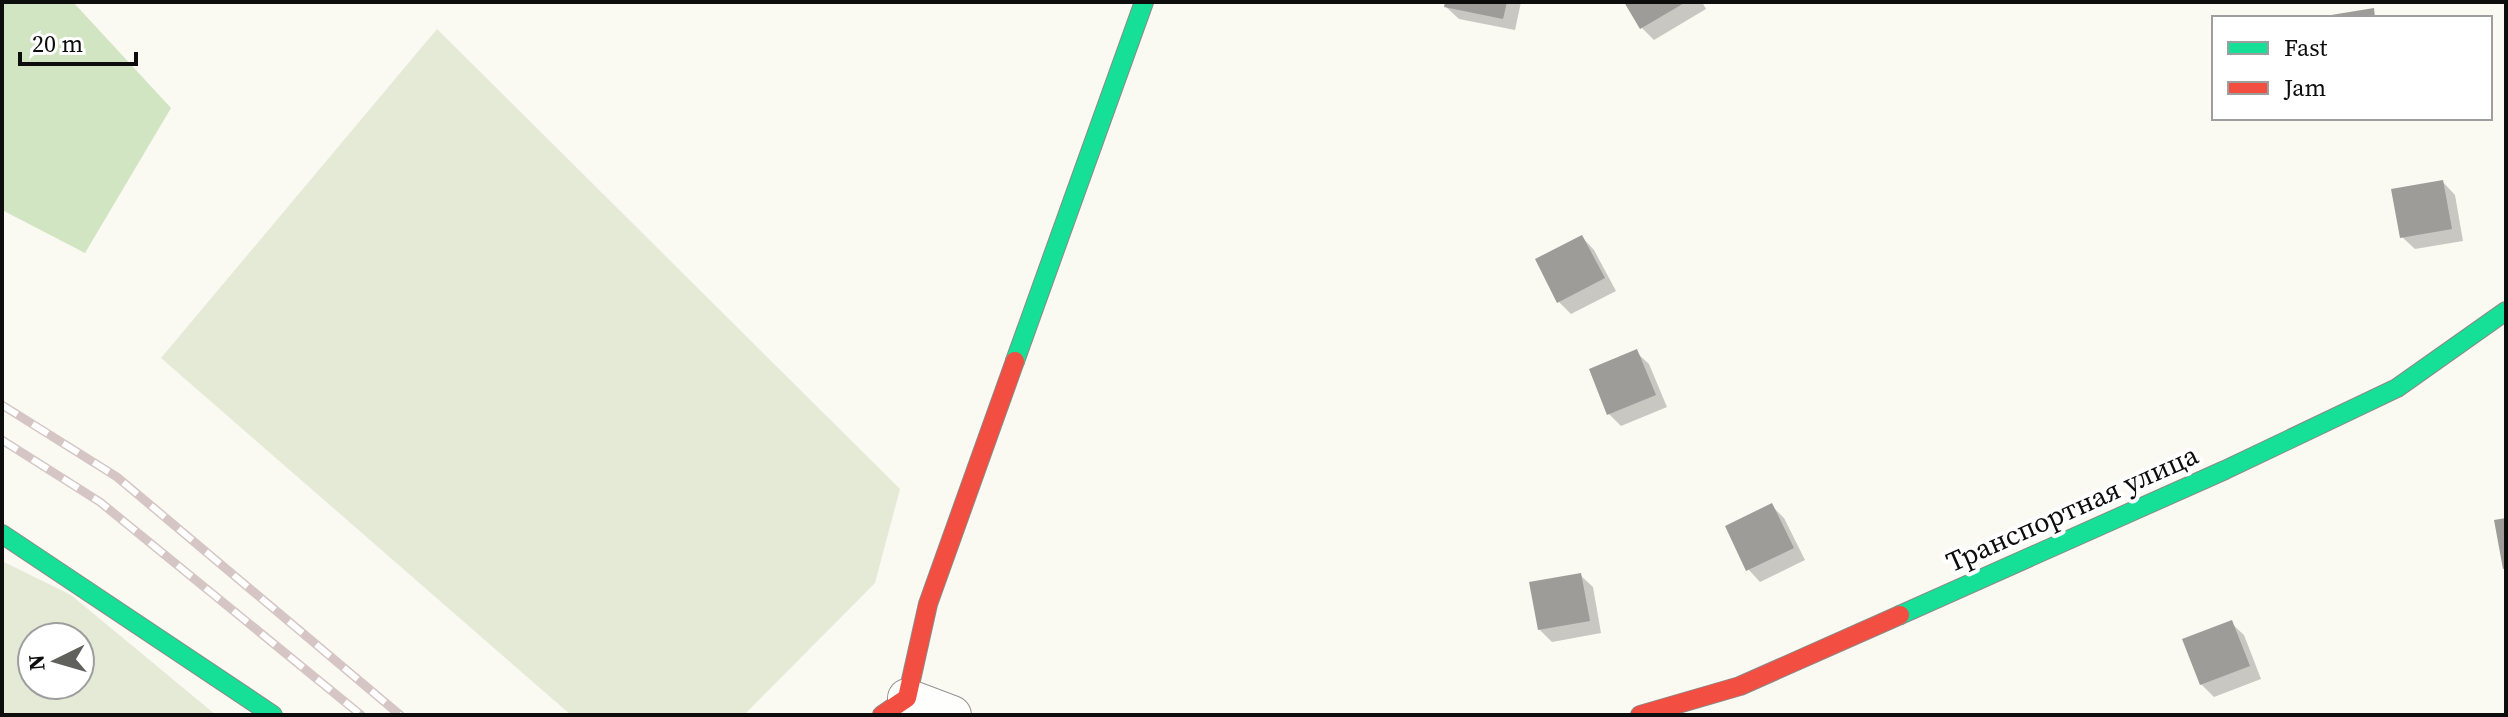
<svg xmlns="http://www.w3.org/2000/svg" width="2508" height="717" viewBox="0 0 2508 717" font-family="'Source Serif 4',serif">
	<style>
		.forest { fill: #d2e5c2 }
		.cemetery { fill: #e5ead7; fill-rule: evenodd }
		.shadow { fill: #0003 }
		.building { fill: #9d9c98 }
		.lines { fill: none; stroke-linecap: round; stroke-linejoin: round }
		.street-casing { stroke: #949390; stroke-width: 40 }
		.fast-casing { stroke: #8a8a87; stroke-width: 20 }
		.jam-casing { stroke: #8a8a87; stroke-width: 20 }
		.street { stroke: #fefefd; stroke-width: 38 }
		.fast { stroke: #16e098; stroke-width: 18 }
		.jam { stroke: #f24e42; stroke-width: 18 }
		.rail-casing { stroke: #d5c6c5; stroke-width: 9 }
		.rail { stroke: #fff; stroke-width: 6; stroke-dasharray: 18; stroke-linecap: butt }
		.labels { text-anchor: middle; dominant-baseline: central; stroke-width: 8; stroke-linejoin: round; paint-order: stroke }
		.street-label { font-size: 28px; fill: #0d0d0d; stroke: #fff }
	</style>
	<rect width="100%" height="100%" fill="#faf9f2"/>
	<path class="forest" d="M2,2H73L171,108L85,253L2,210Z"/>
	<path class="cemetery" d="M437,29L900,489L875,583L744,715H571L161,358Z
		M2,561L71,595L216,715H2ZM32,637H80V685H32Z"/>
	<path class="shadow" d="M1447,2H1521L1515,30L1459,19L1446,7Z
		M1626,2H1702L1706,9L1654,40L1642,28Z
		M2443,182L2455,195L2463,241L2415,249L2402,237Z
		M1582,237L1594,250L1616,291L1571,314L1559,302Z
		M1636,352L1649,364L1667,407L1621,426L1609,414Z
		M1772,506L1784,518L1805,560L1760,582L1748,569Z
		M1580,575L1593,587L1601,633L1552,642L1540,630Z
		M2231,623L2244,635L2261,679L2214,697L2201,684Z"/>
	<path class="building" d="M1445,2H1507L1503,19L1444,7Z
		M1624,2H1686L1640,29Z
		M2374,8L2375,18H2325V16Z
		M2443,180L2452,229L2400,238L2391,189Z
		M1582,235L1605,278L1557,303L1535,259Z
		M1637,349L1656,395L1607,415L1589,369Z
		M1772,503L1794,548L1746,571L1725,526Z
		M2506,518V568L2503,569L2494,520Z
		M1581,573L1590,621L1538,630L1529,582Z
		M2232,620L2250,666L2200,685L2182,639Z"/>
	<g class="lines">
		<g class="street-casing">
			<path id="street" d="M907,698L952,715"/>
		</g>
		<g class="fast-casing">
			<path id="fast" d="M1015,361L1144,2
				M2,534L273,715
				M1900,615L2225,470L2397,388L2506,311"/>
		</g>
		<g class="jam-casing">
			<path id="jam" d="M882,715L907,698L928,604L1015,361
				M1640,715L1740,686L1900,615"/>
		</g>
		<use href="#street" class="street"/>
		<use href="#fast" class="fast"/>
		<use href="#jam" class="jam"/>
		<g class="rail-casing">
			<path id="rail" d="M2,405L117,477L400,715
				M2,440L100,502L361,715"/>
		</g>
		<use href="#rail" class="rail"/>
	</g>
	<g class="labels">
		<g class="street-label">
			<text transform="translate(2072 508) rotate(-24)">Транспортная улица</text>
		</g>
	</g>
	<rect width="2508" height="717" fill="none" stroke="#0d0d0d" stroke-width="8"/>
	<rect x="2212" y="16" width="280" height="104" fill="#ffffff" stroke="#9e9e9e" stroke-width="2"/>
	<rect x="2228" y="42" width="40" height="12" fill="#16e098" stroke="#9e9e9e" stroke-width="2"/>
	<text x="2284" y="56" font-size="24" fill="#0d0d0d">Fast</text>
	<rect x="2228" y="82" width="40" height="12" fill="#f24e42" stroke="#9e9e9e" stroke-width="2"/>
	<text x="2284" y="96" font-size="24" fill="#0d0d0d">Jam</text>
	<g transform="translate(56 661) rotate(265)"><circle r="38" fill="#ffffff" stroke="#9e9e9e" stroke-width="2"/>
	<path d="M0-6L14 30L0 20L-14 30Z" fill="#60605d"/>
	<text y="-12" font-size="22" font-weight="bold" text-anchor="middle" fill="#0d0d0d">N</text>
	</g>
	<path d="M20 52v12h116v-12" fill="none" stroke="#0d0d0d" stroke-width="4"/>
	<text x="32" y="52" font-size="24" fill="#0d0d0d" stroke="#ffffff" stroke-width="6" paint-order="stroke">20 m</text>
</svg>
